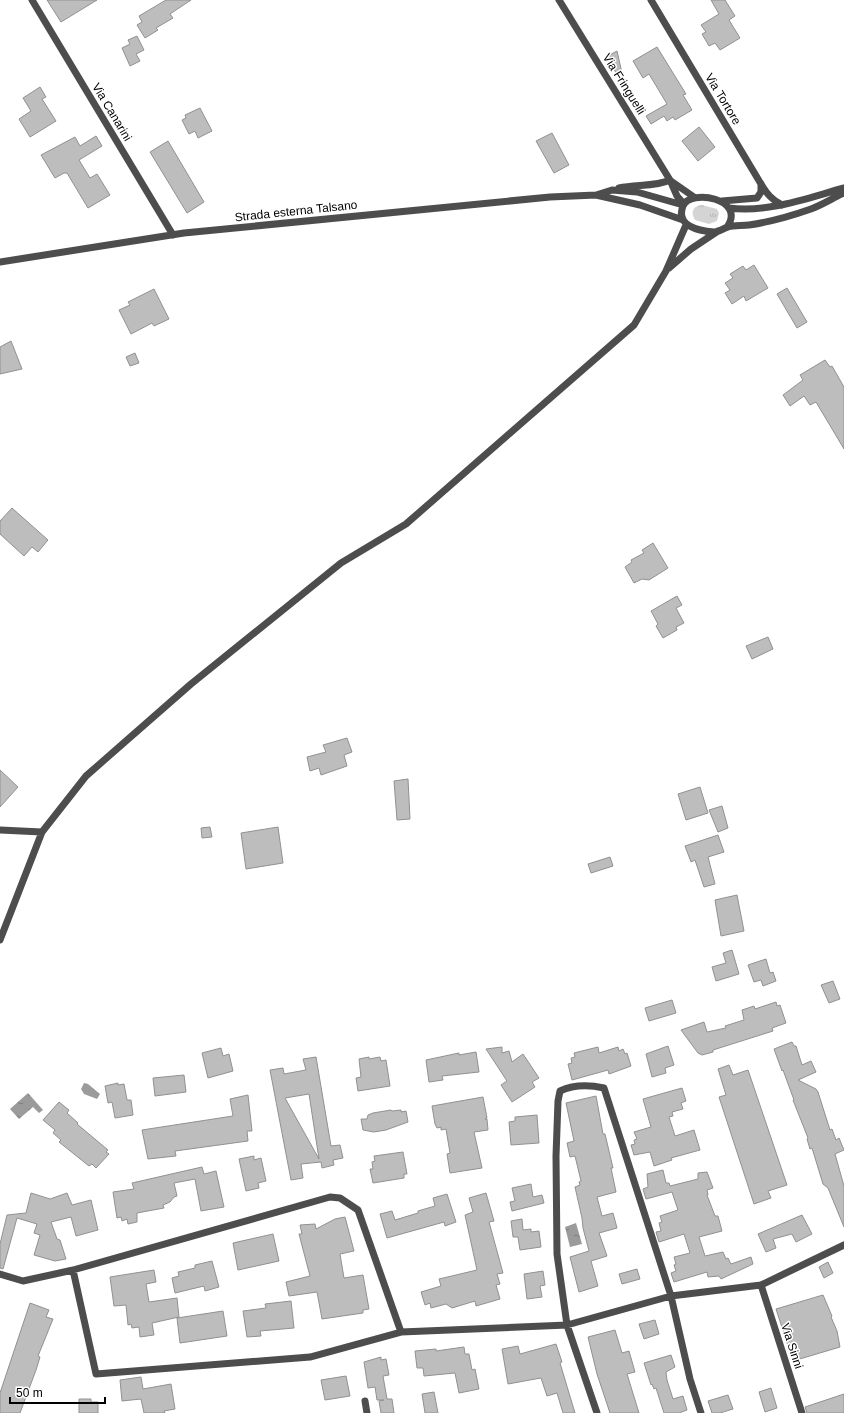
<svg xmlns="http://www.w3.org/2000/svg" width="844" height="1413" viewBox="0 0 844 1413" font-family="Helvetica,sans-serif">
	<style>
		.grass { fill: url(#grass-tufts) }
		.water { fill: url(#water-ripples) }
		.building { fill: #bdbdbd; stroke: #919191; fill-rule: evenodd }
		.lines { fill: none; stroke-linecap: round; stroke-linejoin: round }
		.minor { stroke: #4d4d4d; stroke-width: 7 }
		.labels { text-anchor: middle; dominant-baseline: central; stroke-width: 3; stroke-linejoin: round; paint-order: stroke }
		.street-label { font-size: 12px; fill: #000; stroke: #fff }
	</style>
	<defs>
		<pattern id="grass-tufts" width="24" height="20" patternUnits="userSpaceOnUse"><rect width="24" height="20" fill="#d4d4d4"/><path d="M3 7l-1-3M5 7V3M7 7l1-3M15 17l-1-3M17 17v-4M19 17l1-3" fill="none" stroke="#b4b4b4"/></pattern>
		<pattern id="water-ripples" width="26" height="14" patternUnits="userSpaceOnUse"><rect width="26" height="14" fill="#9b9b9b"/><path d="M2 4q2-2 4 0t4 0M15 11q2-2 4 0t4 0" fill="none" stroke="#7c7c7c"/></pattern>
	</defs>
	<rect width="100%" height="100%" fill="#fff"/>
	<path class="grass" d="M702,205L717,209L719,213L717,221L709,224L695,220C690,212 693,206 702,205Z"/>
	<path class="water" d="M84,1083L88,1084L100,1094L97,1099L84,1094L81,1089Z
		M28,1093L43,1110L39,1113L33,1107L19,1119L10,1109Z
		M576,1223L582,1244L570,1247L565,1227Z"/>
	<path class="building" d="M47,0H97L61,22Z
		M166,0H191L170,14L173,18L156,28L158,30L145,38L137,25L142,22L139,16Z
		M711,0H725L735,16L729,20L740,38L720,50L715,43L709,46L702,34L706,32L701,25L719,14Z
		M137,36L144,50L136,54L140,61L130,66L122,48L130,44L128,40Z
		M657,47L686,94L683,95L692,110L675,120L673,117L667,121L664,116L651,124L646,116L667,104L649,74L643,78L633,61Z
		M617,51L624,82H622L606,57Z
		M40,87L46,97L42,99L56,121L30,137L19,119L31,111L23,98Z
		M200,108L212,131L198,138L195,131L189,134L182,120L186,118L185,115Z
		M699,127L715,147L698,161L682,141Z
		M552,133L569,165L554,173L536,141Z
		M96,136L102,146L79,160L90,178L97,174L110,195L88,208L67,173H64L55,178L41,155L75,137L80,146Z
		M168,141L204,202L187,213L150,152Z
		M754,265L768,288L746,301L744,296L732,304L725,293L730,290L725,283L733,278L730,274L743,266L746,270Z
		M787,288L807,322L797,328L777,294Z
		M154,289L169,319L154,326L152,323L131,334L119,310L130,305L128,302Z
		M11,341L22,369L0,374V347Z
		M135,353L139,363L130,366L126,357Z
		M825,360L830,367L832,366L844,387V449L816,402L810,405L804,396L790,406L783,395L803,380L800,375Z
		M12,508L48,540L38,552L32,547L24,556L0,534V521Z
		M653,543L668,568L649,580L642,579L634,583L625,567L632,562L631,560L644,553L642,550Z
		M677,596L682,605L676,608L684,623L676,627L677,630L663,638L656,626L658,624L651,611Z
		M768,637L773,649L752,659L746,646Z
		M347,738L352,752L344,755L347,766L321,775L319,768L310,771L307,757L326,752L323,745Z
		M0,770L18,787L0,807Z
		M408,779L410,819L397,820L394,781Z
		M700,787L708,813L686,820L678,794Z
		M722,806L728,828L718,832L709,810Z
		M210,827L212,837L202,838L201,828Z
		M278,827L283,863L246,869L241,833Z
		M718,835L724,852L708,857L715,884L704,887L695,860L691,862L685,846Z
		M610,857L613,866L591,873L588,864Z
		M737,895L744,931L721,936L715,900Z
		M732,950L739,974L716,981L712,967L726,963L723,953Z
		M766,959L770,973L773,972L776,981L763,986L761,980L754,982L748,965Z
		M833,981L840,999L829,1003L821,985Z
		M672,1000L676,1013L649,1021L645,1008Z
		M776,1002L777,1006L780,1005L786,1023L772,1028L773,1031L713,1050V1052L702,1055L698,1053L681,1030L704,1022L707,1032L726,1028L725,1026L744,1020L742,1010L754,1006L755,1009Z
		M792,1042L794,1046H796L802,1065L811,1061L816,1072L798,1080L816,1089L818,1092L830,1130L832,1129L836,1140L839,1138L844,1150L835,1154L844,1186V1227L828,1188L823,1184L812,1148L810,1149L807,1139L808,1138L793,1100H794L783,1070L782,1071L774,1049Z
		M668,1046L674,1065L665,1068L666,1073L652,1077L646,1054Z
		M502,1047V1053L509,1051L512,1062L523,1054L539,1078L532,1082L535,1087L512,1102L501,1085L507,1081L486,1049Z
		M598,1047L599,1053L618,1047L619,1051L623,1049L625,1054L627,1053L631,1066L609,1074L608,1070L572,1080L568,1064L572,1063L571,1058L575,1057L574,1053Z
		M221,1048L223,1056L229,1054L233,1071L208,1078L202,1053Z
		M476,1052L479,1072L442,1076L443,1080L429,1082L426,1060L459,1053V1055Z
		M316,1057L331,1146L340,1145L343,1158L333,1160L334,1165L322,1168L321,1162L301,1164L303,1178L291,1180L270,1070L283,1068L284,1074L306,1070L303,1059ZM309,1094L319,1159L285,1098Z
		M369,1057V1059L380,1057L381,1061L386,1060L390,1086L358,1091L356,1078L361,1077L359,1059Z
		M729,1065L733,1075L748,1070L787,1185L768,1191L771,1198L754,1204L719,1097L726,1095L718,1069Z
		M184,1075L186,1092L155,1096L153,1078Z
		M118,1083V1085L124,1084L127,1100H131L133,1115L115,1118L112,1102L108,1103L105,1086Z
		M682,1088L686,1101L681,1103L683,1109L672,1112L673,1116L669,1117L675,1136L694,1130L700,1150L671,1158L672,1160L654,1166L650,1152L634,1155L631,1145L635,1144L634,1140L637,1139L634,1132L651,1127L643,1099Z
		M248,1095L252,1131H247L248,1141L175,1151L176,1156L148,1159L142,1130L233,1116L230,1099Z
		M596,1096L603,1134H605L613,1168H611L616,1192L597,1197L602,1216L613,1213L617,1228L599,1233L607,1256L591,1261L598,1286L579,1292L570,1257L589,1251L583,1228L582,1218L575,1187L580,1185L579,1182L581,1181L575,1156L570,1157L567,1143L574,1141L566,1103Z
		M483,1097L487,1118L485,1119H487L488,1130L474,1132L482,1168L450,1173L447,1154L450,1153L446,1129L441,1130V1127L437,1128L435,1124L432,1106Z
		M59,1102L69,1110L67,1113L78,1123L77,1124L108,1150L106,1152L109,1154L96,1168L92,1164L89,1166L59,1142L61,1140L53,1133L55,1130L43,1120Z
		M391,1110L392,1111L401,1110V1112L406,1111L408,1122L386,1130L374,1132L363,1130L361,1119H367L368,1115L373,1113Z
		M537,1115L539,1143L511,1145L509,1122L515,1121V1117Z
		M403,1152L407,1174H404V1178L373,1183L370,1169H373L372,1162L375,1161L374,1156Z
		M254,1156V1160L261,1158L266,1181L258,1183L259,1188L246,1191L239,1159Z
		M202,1167L204,1174L216,1171L224,1207L201,1211L195,1179L174,1183L177,1196L174,1197L170,1202L163,1205L164,1208L137,1213V1222L128,1224L127,1219L122,1221L121,1217L117,1218L113,1192L134,1189L132,1183Z
		M663,1170L666,1183H669L670,1186L698,1179V1173L707,1172L713,1188L707,1190L708,1195H707L715,1216H718L722,1231L699,1237L705,1256L723,1252L726,1259L728,1258L731,1264L751,1257L753,1264L721,1279L719,1276L708,1277L707,1272L674,1282L671,1273L676,1271L674,1265L676,1264L674,1257L690,1253L684,1234L659,1242L656,1232L661,1231L659,1223L662,1222L660,1216L678,1210L672,1192L646,1199L643,1189L648,1187L647,1174Z
		M531,1184L533,1197L542,1195L544,1203L512,1211L510,1202L515,1201L512,1188Z
		M31,1193L50,1199L67,1193L72,1205L91,1200L98,1230L76,1236L71,1217L51,1222L57,1239L60,1240L66,1259L55,1261L34,1255L40,1235L34,1233L37,1224L17,1218L3,1269L0,1268V1244L7,1215L26,1213Z
		M486,1193L494,1221L489,1222L503,1273L497,1274L500,1284L496,1285L500,1299L476,1306L475,1301L452,1308L446,1304L431,1308L430,1303L425,1305L421,1292L441,1286L439,1279L477,1270L465,1215L473,1212L469,1198Z
		M447,1194L456,1222L445,1226L444,1222L387,1238L380,1214L392,1211L395,1220L418,1213V1211L435,1206L433,1198Z
		M802,1215L812,1234L796,1242L792,1234L773,1239L776,1248L766,1252L758,1234Z
		M345,1217L354,1251L340,1254L344,1278L363,1275L369,1309L363,1310V1313L322,1319L317,1292L289,1296L286,1282L310,1276L299,1234H302L300,1225L315,1224L316,1229L335,1219Z
		M522,1219L523,1230L531,1229V1232L539,1231L541,1247L520,1250L518,1237H513L511,1221Z
		M273,1234L279,1261L238,1270L233,1243Z
		M212,1261L219,1287L205,1291L204,1286L175,1293L172,1278L179,1276L178,1272L195,1268V1265Z
		M828,1262L833,1273L824,1278L819,1267Z
		M637,1269L640,1279L622,1284L619,1274Z
		M154,1270L156,1282L146,1284L149,1302L177,1298L179,1317L152,1323L154,1335L140,1337L139,1327L132,1328L131,1324L128,1325L126,1305L114,1306L110,1277Z
		M543,1271L545,1285L540,1286L542,1297L527,1299L524,1274Z
		M823,1295L832,1316L831,1317L837,1331L840,1347L793,1361L776,1309Z
		M291,1301L294,1328L260,1331L261,1336L247,1337L243,1311L266,1308L265,1304Z
		M30,1303L49,1310L46,1317L53,1319L38,1356L40,1357L36,1370L20,1413H0V1393Z
		M223,1311L227,1336L180,1343L177,1318Z
		M655,1320L659,1334L644,1339L639,1324Z
		M615,1330L622,1353L629,1351L635,1372L627,1374L639,1413H610L597,1374L588,1337Z
		M556,1344L562,1362L560,1363L575,1413H563L557,1393L547,1396L541,1378L508,1384L502,1349L518,1346L520,1354Z
		M464,1347L465,1354H469L472,1370L475,1369L479,1389L459,1393L455,1373L424,1376L423,1368H417L415,1351L436,1349V1351Z
		M671,1355L675,1367L666,1372L667,1380L673,1399L683,1396L687,1410L679,1413H664L656,1388L654,1389L652,1384L651,1385L644,1363Z
		M381,1357V1360L386,1359L389,1375L383,1376L387,1399H392L394,1413H381L379,1401L384,1400H377L375,1387L368,1388L364,1362Z
		M346,1376L350,1396L325,1400L321,1380Z
		M141,1377L143,1389L171,1384L175,1409L164,1411L165,1413H144L141,1399L122,1401L120,1380Z
		M771,1388L777,1408L765,1412L759,1392Z
		M434,1392L438,1413H425L422,1394Z
		M844,1394V1413H807L805,1407Z
		M728,1395L733,1409L720,1413H712L708,1401Z
		M79,1399H91V1402H98V1413H79Z"/>
	<g class="lines">
		<path class="minor" d="M32,0L173,235
			M559,0L670,180L677,196L684,204
			M651,0L761,184C767,194 772,200 782,205
			M671,181L694,197
			M619,188C635,184 655,187 670,180
			M596,195L612,190L637,192L683,205
			M722,201L757,198L761,192V184
			M729,208C768,213 807,198 844,188
			M727,227C747,199 690,188 683,206C675,226 699,231 714,232C720,232 723,228 728,227C734,225 742,226 749,225C770,222 791,216 811,209C822,205 833,198 844,193
			M0,262L184,233L550,197L596,195L640,205L683,220
			M669,268L691,249L718,231
			M0,830L42,832
			M0,940L42,832L86,776L191,684L341,563L406,524L634,325L666,271L686,225
			M73,1270L96,1374L310,1357L401,1332L567,1325L671,1296L761,1285L844,1245
			M0,1274L23,1281L73,1270L330,1197L340,1198L358,1210L401,1332
			M761,1285L802,1413
			M365,1401L367,1413
			M597,1413L567,1325L557,1254L556,1156L558,1101L560,1091C573,1085 590,1085 604,1088L671,1296L690,1379L701,1413"/>
	</g>
	<g class="labels">
		<g class="street-label">
			<text transform="translate(624 84) rotate(58)">Via Fringuelli</text>
			<text transform="translate(723 99) rotate(59)">Via Tortore</text>
			<text transform="translate(112 112) rotate(59)">Via Canarini</text>
			<text transform="translate(296 211) rotate(-6)">Strada esterna Talsano</text>
			<text transform="translate(792 1346) rotate(72)">Via Sinni</text>
		</g>
	</g>
	<path d="M10 1397v6h95v-6" fill="none" stroke="#000000" stroke-width="2"/>
	<text x="16" y="1397" font-size="12" fill="#000000" stroke="#ffffff" stroke-width="3" paint-order="stroke">50 m</text>
</svg>
